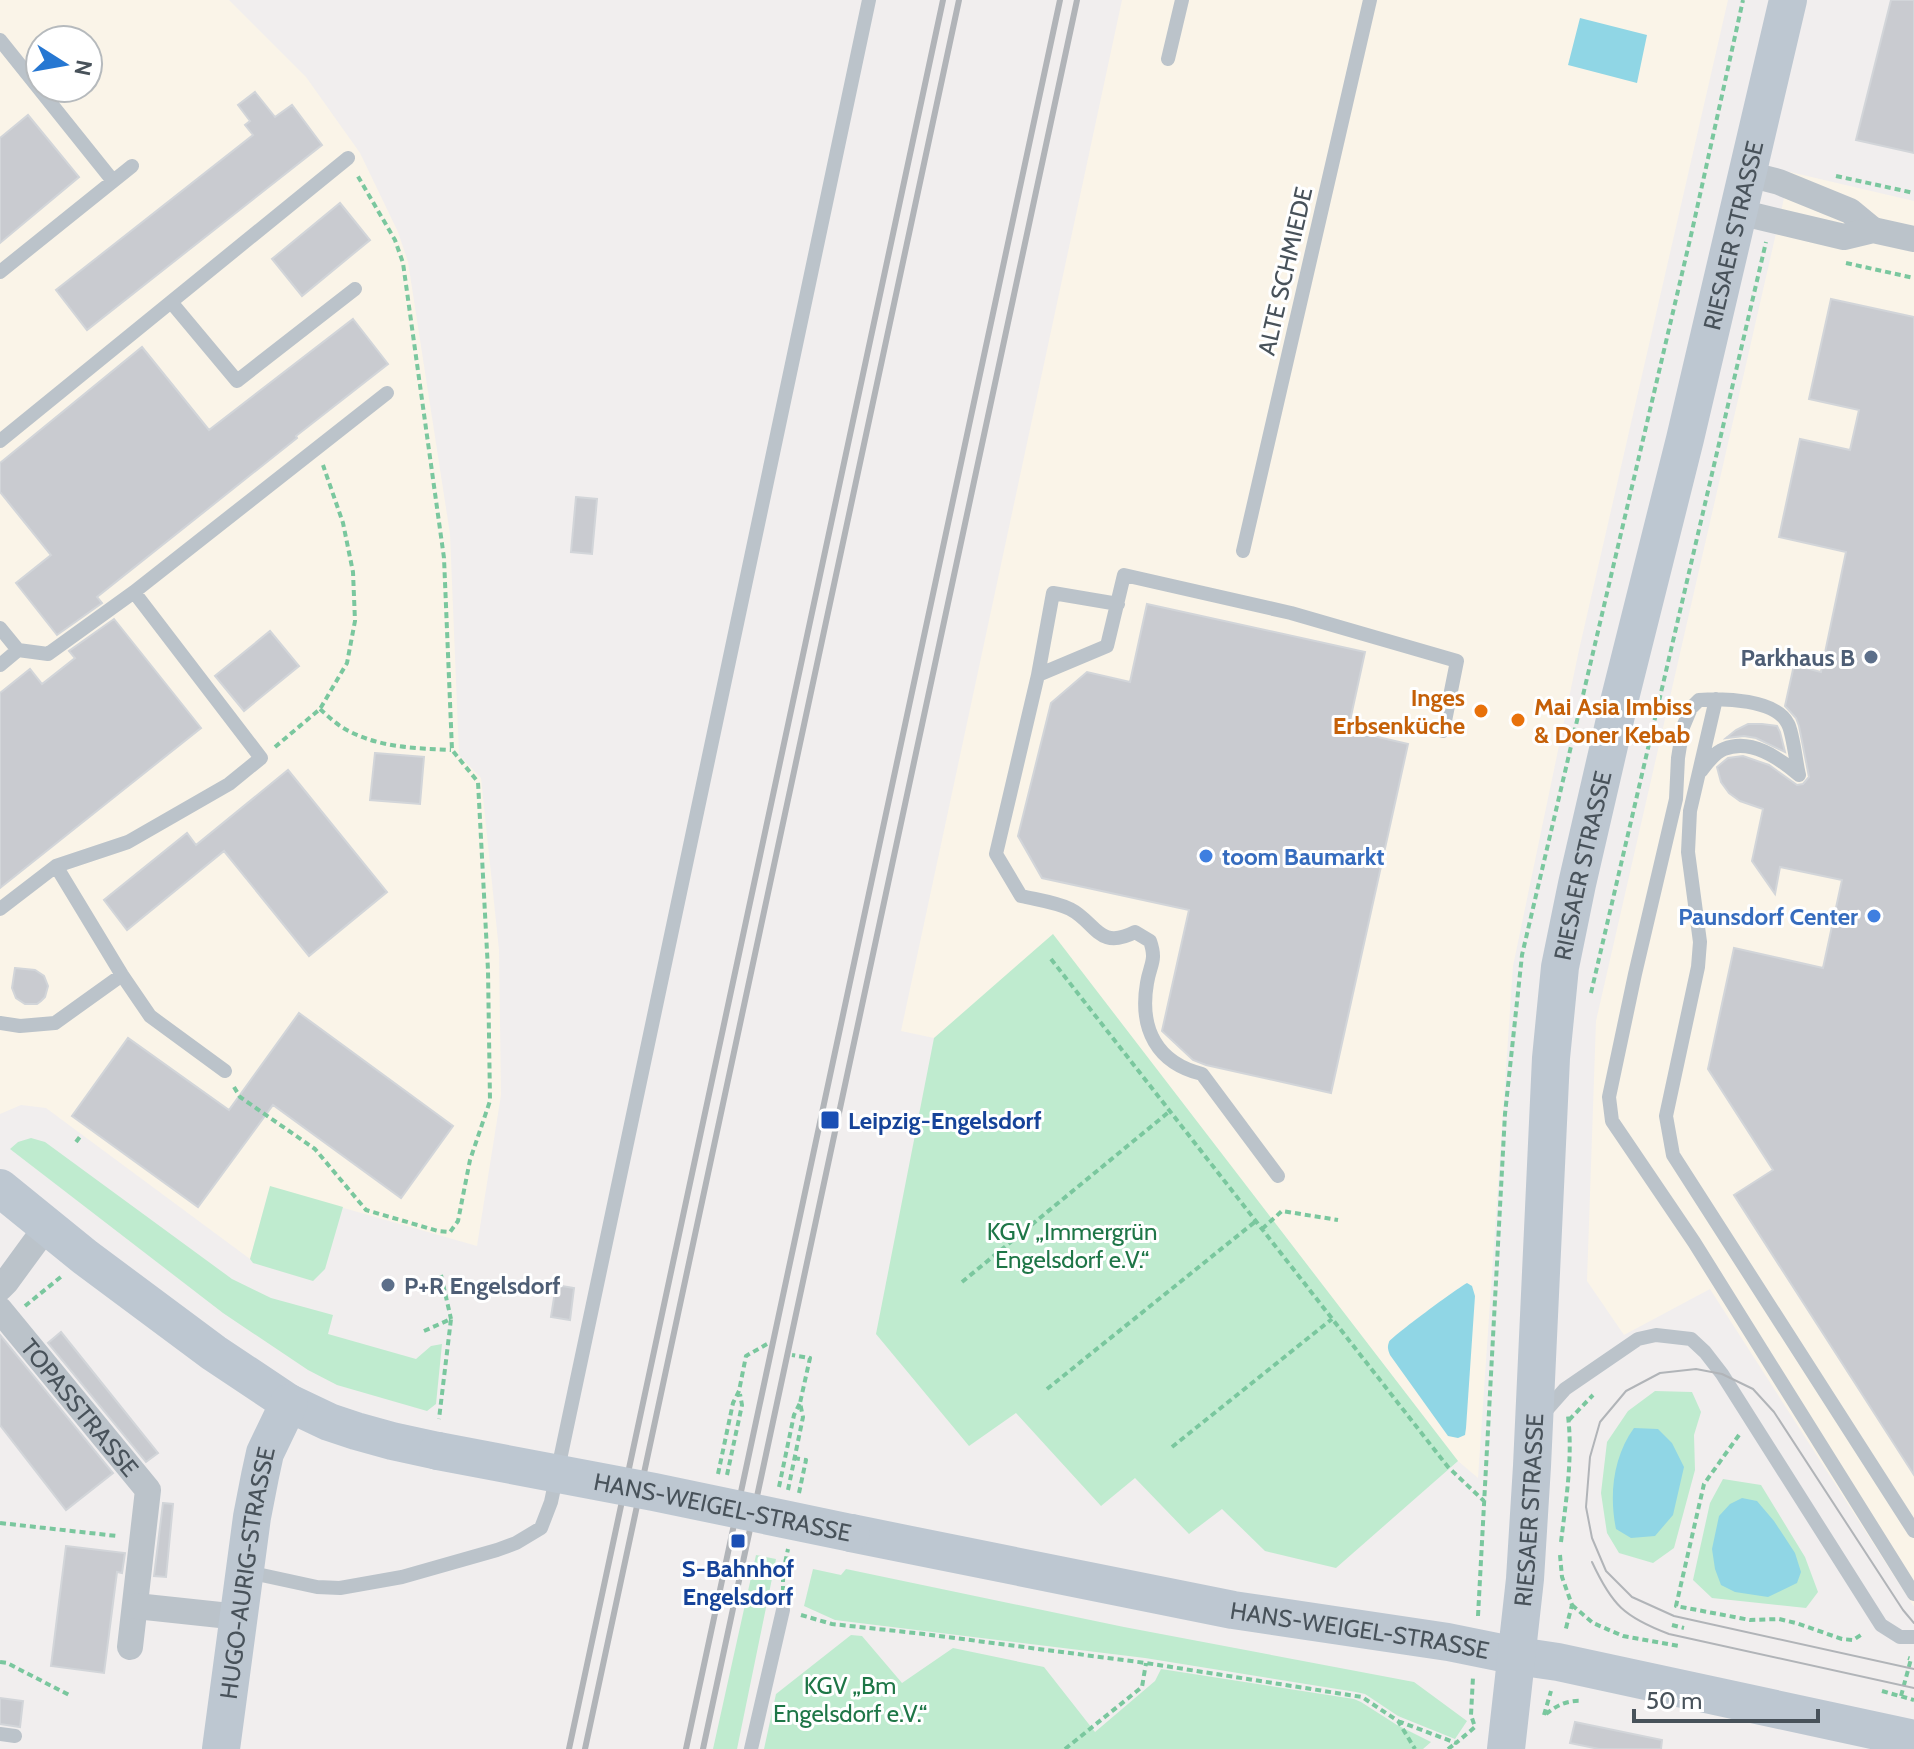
<svg xmlns="http://www.w3.org/2000/svg" width="1914" height="1749" viewBox="0 0 1914 1749" font-family="Cabin,sans-serif">
	<style>
		.commercial { fill: #faf4e8; fill-rule: evenodd }
		.green { fill: #bfebcf }
		.water { fill: #90d6e5 }
		.building { fill: #c9cbd0; stroke: #d2d5d9; stroke-width: 2 }
		.lines { fill: none; stroke-linecap: round; stroke-linejoin: round }
		.path { stroke: #7ac79e; stroke-width: 4; stroke-dasharray: 6 4; stroke-linecap: butt }
		.lane { stroke: #bbc3ca; stroke-width: 14 }
		.street { stroke: #bbc3ca; stroke-width: 26 }
		.secondary { stroke: #bdc7d1; stroke-width: 38 }
		.tram { stroke: #b1b4b8; stroke-width: 2 }
		.rail { stroke: #b1b4b8; stroke-width: 6 }
		.secondary-bridge { stroke: #bdc7d1; stroke-width: 38 }
		.service-dot { fill: #5c6f8a; stroke: #fff; stroke-width: 3 }
		.food-dot { fill: #e8710a; stroke: #fff; stroke-width: 3 }
		.shop-dot { fill: #3f7fe0; stroke: #fff; stroke-width: 3 }
		.transit-dot { fill: #1a4fb4; stroke: #fff; stroke-width: 3 }
		.labels { text-anchor: middle; dominant-baseline: central; stroke-width: 6; stroke-linejoin: round; paint-order: stroke }
		.street-label { font-size: 24px; fill: #48525a; stroke: #fff }
		.service-label { font-size: 24px; font-weight: bold; fill: #4e5e75; stroke: #fff; text-anchor: end }
		.food-label { font-size: 24px; font-weight: bold; fill: #c56008; stroke: #fff; text-anchor: end }
		.shop-label { font-size: 24px; font-weight: bold; fill: #366cbe; stroke: #fff; text-anchor: start }
		.transit-label { font-size: 24px; font-weight: bold; fill: #164399; stroke: #fff; text-anchor: start }
		.park-label { font-size: 24px; fill: #1e7647; stroke: #fff }
	</style>
	<rect width="100%" height="100%" fill="#f1eeee"/>
	<path class="commercial" d="M0,0H229L306,77L360,153L398,232L408,262L450,534L459,755L481,778L499,950L501,1095L477,1246L270,1187L250,1259L46,1108L21,1105L0,1114ZM40,40H88V88H40Z
		M1122,0H1728L1579,650L1513,966L1478,1478L1458,1461L1053,935L934,1038L901,1031Z
		M1790,172L1914,201V1607L1710,1289L1624,1335L1587,1281L1596,1021Z"/>
	<path class="green" d="M1053,934L1458,1461L1336,1568L1265,1551L1222,1509L1189,1534L1135,1478L1101,1506L1016,1413L969,1446L876,1334L934,1038Z
		M31,1138L45,1142L232,1279L271,1298L333,1315L328,1334L416,1359L431,1346L442,1344L436,1404L427,1411L337,1385L308,1370L223,1313L10,1149L18,1142Z
		M270,1186L343,1207L325,1269L313,1281L253,1263L250,1259Z
		M1655,1391L1692,1392L1701,1412L1694,1435L1695,1470L1674,1548L1653,1563L1619,1553L1607,1533L1601,1493L1607,1442L1628,1411Z
		M1723,1479L1761,1485L1805,1557L1818,1592L1806,1608L1712,1598L1693,1580L1710,1503Z
		M756,1555L776,1559L737,1749H713Z
		M813,1569L841,1575L846,1569L1124,1627L1414,1682L1467,1721L1455,1739L1398,1716L1365,1694L1356,1692L1145,1658L835,1620L804,1606Z
		M851,1635L862,1636L902,1683L953,1648L1044,1667L1095,1732L1155,1681L1161,1669L1354,1699L1361,1702L1397,1725L1431,1742L1423,1749H764L776,1694Z"/>
	<path class="water" d="M1580,18L1647,35L1637,83L1568,65Z
		M1467,1283L1472,1286L1475,1296L1466,1428L1465,1435L1458,1438L1448,1436L1390,1355C1388,1350 1387,1347 1389,1342C1391,1337 1459,1287 1467,1283Z
		M1634,1428L1658,1429L1672,1443L1684,1467L1673,1515L1655,1536L1631,1538L1616,1529C1609,1495 1613,1457 1634,1428Z
		M1742,1498L1757,1501L1774,1521L1795,1553L1801,1572L1797,1583L1768,1597L1735,1592L1721,1585L1715,1569L1712,1549L1719,1516L1730,1504Z"/>
	<path class="building" d="M1891,0H1914V153L1856,140Z
		M255,92L275,117L292,105L322,145L87,330L56,290L253,135L245,125L250,121L238,105Z
		M28,115L79,177L0,243V138Z
		M340,203L370,240L302,296L272,259Z
		M1831,299L1914,317V1475L1734,1195L1773,1170L1708,1069L1734,948L1823,968L1842,880L1780,867L1775,894L1752,861L1763,809L1740,801L1729,793L1721,782L1717,767L1728,758L1743,756L1769,765L1797,785L1803,784L1809,777L1799,726L1796,718L1785,706L1794,665L1821,672L1846,552L1779,537L1800,439L1850,450L1859,410L1809,399Z
		M353,319L388,364L296,436L297,438L97,597L102,603L57,635L16,583L51,555L0,492V463L142,347L209,430Z
		M576,497L597,499L592,554L571,552Z
		M1147,604L1365,652L1348,730L1408,744L1331,1093L1206,1065L1193,1060L1162,1031L1189,910L1042,878L1018,836L1051,703L1087,672L1130,682Z
		M114,619L201,728L0,888V693L30,669L42,684L75,658L69,651Z
		M270,631L299,666L244,711L215,676Z
		M1748,724H1762L1777,726L1780,732L1785,752L1756,738L1744,736L1726,738L1736,730Z
		M375,753L424,757L420,804L370,800Z
		M288,770L387,892L309,956L224,851L127,930L104,900L187,833L196,845Z
		M15,968L35,970L44,976L48,986L45,997L41,1001L37,1004H25L16,998L12,988Z
		M299,1013L453,1126L401,1198L273,1105L198,1207L72,1116L128,1038L229,1110Z
		M556,1285L574,1288L570,1320L551,1317Z
		M61,1332L158,1453L146,1462L48,1343Z
		M0,1335L113,1473L66,1510L0,1425Z
		M163,1503L173,1504L166,1577L154,1576Z
		M66,1546L125,1553L122,1573L117,1572L104,1673L51,1666Z
		M0,1698L23,1701L20,1727L0,1724Z
		M1575,1722L1662,1740L1661,1749H1599L1570,1743Z"/>
	<g class="lines">
		<path class="path" d="M1836,176L1914,193
			M1846,263L1914,278
			M320,709C328,716 336,724 345,729C379,748 414,748 451,750
			M275,747L320,709L347,663L355,621L353,572L343,523L323,465
			M1051,959L1448,1467L1484,1501
			M1591,993L1766,242
			M234,1087L240,1097L315,1149L366,1210L438,1231L450,1232L458,1221L470,1160L490,1101L488,970L478,782L452,750L444,558L403,263L395,240L356,173
			M76,1142L82,1134
			M1262,1229L1282,1211L1338,1220
			M441,1275L451,1319
			M962,1282L1170,1111
			M25,1306L62,1276
			M424,1331L451,1319L439,1419
			M1047,1389L1256,1221
			M1569,1420L1593,1395
			M1739,1435L1704,1484L1676,1606L1750,1620L1779,1619L1796,1623L1842,1639L1853,1640L1864,1633
			M1172,1447L1332,1319
			M794,1458L806,1460L799,1493
			M718,1474L733,1403L739,1391L746,1356L767,1344
			M727,1475L742,1405L740,1394
			M779,1487L794,1415L800,1403
			M788,1490L803,1417L800,1403L810,1358L792,1355
			M0,1523L117,1536
			M1561,1542C1566,1501 1573,1457 1568,1416
			M1560,1555L1562,1577L1572,1605L1565,1632
			M783,1592V1573L788,1549
			M1572,1605L1593,1623L1623,1636L1679,1646
			M801,1615L832,1624L924,1634L1146,1663L1362,1697L1398,1721L1415,1749
			M1478,1616L1505,1114L1522,955L1692,231L1743,0
			M1672,1625L1684,1628
			M0,1662L7,1663L71,1696
			M1882,1691L1914,1700
			M1901,1696L1911,1659L1908,1658
			M1546,1714C1557,1705 1568,1700 1582,1701
			M1544,1715L1551,1691
			M1398,1721L1456,1743L1475,1727L1471,1715L1473,1677
			M1065,1749L1142,1687L1146,1663
			M1448,1749L1456,1743"/>
		<path class="lane" d="M0,40L113,181
			M1168,59L1182,0
			M0,272L132,166
			M171,302L237,381L355,289
			M0,441L348,158
			M1243,551L1370,0
			M134,592L387,393
			M0,628L18,650L0,665
			M1038,675L1053,593L1118,604
			M1716,699L1690,811L1688,852L1700,942L1698,967L1666,1116L1673,1155L1914,1531
			M1701,771C1707,763 1714,753 1724,749C1751,738 1779,758 1799,775
			M1799,775C1796,763 1793,733 1788,724C1776,699 1723,698 1699,700L1691,708L1683,727L1678,758L1676,799L1635,974L1609,1097L1612,1121L1694,1242L1914,1594
			M56,866L122,975L150,1016L225,1071
			M0,909L56,866L128,842L229,784L261,758L134,592L48,654L18,650
			M0,1023L20,1026L55,1023L122,975
			M1278,1176L1202,1074C1157,1063 1139,1029 1147,983C1150,964 1157,961 1150,941L1135,932C1098,951 1096,922 1070,909C1055,902 1038,900 1021,896L996,854L1038,675L1107,646L1124,575L1291,613L1457,661L1443,731
			M1542,1415L1565,1389L1638,1339L1656,1335L1691,1339L1705,1352L1722,1374L1881,1625L1900,1637H1914
			M248,1572L317,1587L340,1588L402,1577L497,1550L516,1543L541,1528L551,1502L869,0
			M0,1734L15,1736
			M751,1749L783,1610"/>
		<g class="street">
			<path d="M1748,174L1779,182L1850,211L1873,230"/>
			<path d="M1739,212L1844,237L1873,230L1914,239"/>
			<path d="M0,1288L6,1282L47,1226"/>
			<path id="s1" d="M0,1310L148,1490L130,1647"/>
			<path d="M136,1606L239,1617"/>
		</g>
		<g class="secondary">
			<path d="M0,1188L85,1257L214,1353L289,1403L329,1422L356,1431L392,1441L438,1451"/>
			<path id="s2" d="M851,1533L1233,1610L1448,1642L1517,1656L1558,1662L1914,1739"/>
			<path id="s3" d="M221,1749L252,1517L260,1476L265,1453L289,1403"/>
			<path id="s4" d="M1506,1749L1525,1579L1532,1466L1551,1058L1560,967L1577,884L1620,698L1685,439L1788,0"/>
		</g>
		<path class="tram" d="M1592,1562C1612,1605 1624,1617 1669,1634L1914,1688
			M1914,1623L1903,1610L1774,1412L1753,1389L1722,1374L1696,1369L1660,1373L1626,1391L1600,1422L1590,1457L1586,1507L1592,1538L1606,1571L1632,1597L1674,1616L1914,1669"/>
		<path class="rail" d="M569,1749L943,0
			M585,1749L959,0
			M686,1749L1060,0
			M703,1749L1077,0"/>
		<path class="secondary-bridge" id="s5" d="M438,1451L654,1492L851,1533"/>
	</g>
	<g class="service-dot">
		<circle cx="1871" cy="657" r="8"/>
		<circle cx="388" cy="1285" r="8"/>
	</g>
	<g class="food-dot">
		<circle cx="1481" cy="711" r="8"/>
		<circle cx="1518" cy="720" r="8"/>
	</g>
	<g class="shop-dot">
		<circle cx="1206" cy="856" r="8"/>
		<circle cx="1874" cy="916" r="8"/>
	</g>
	<g class="transit-dot">
		<rect x="820" y="1110" width="20" height="20" rx="4"/>
		<rect x="730" y="1533" width="16" height="16" rx="4"/>
	</g>
	<g class="labels">
		<g class="street-label">
			<text stroke="none"><textPath href="#s4" startOffset="1536">RIESAER STRASSE</textPath></text>
			<text transform="translate(1285 271) rotate(-77)">ALTE SCHMIEDE</text>
			<text stroke="none"><textPath href="#s4" startOffset="888">RIESAER STRASSE</textPath></text>
			<text stroke="none"><textPath href="#s1" startOffset="126">TOPASSTRASSE</textPath></text>
			<text stroke="none"><textPath href="#s5" startOffset="290">HANS-WEIGEL-STRASSE</textPath></text>
			<text stroke="none"><textPath href="#s4" startOffset="240">RIESAER STRASSE</textPath></text>
			<text stroke="none"><textPath href="#s3" startOffset="178">HUGO-AURIG-STRASSE</textPath></text>
			<text stroke="none"><textPath href="#s2" startOffset="518">HANS-WEIGEL-STRASSE</textPath></text>
		</g>
		<g class="service-label">
			<text x="1855" y="657">Parkhaus B</text>
			<text x="404" y="1285" text-anchor="start">P+R Engelsdorf</text>
		</g>
		<g class="food-label">
			<text x="1465" y="697">Inges<tspan x="1465" dy="28">Erbsenküche</tspan></text>
			<text x="1534" y="706" text-anchor="start">Mai Asia Imbiss<tspan x="1534" dy="28">&amp; Doner Kebab</tspan></text>
		</g>
		<g class="shop-label">
			<text x="1222" y="856">toom Baumarkt</text>
			<text x="1858" y="916" text-anchor="end">Paunsdorf Center</text>
		</g>
		<g class="transit-label">
			<text x="848" y="1120">Leipzig-Engelsdorf</text>
			<text x="738" y="1568" text-anchor="middle">S-Bahnhof<tspan x="738" dy="28">Engelsdorf</tspan></text>
		</g>
		<g class="park-label">
			<text x="1072" y="1231">KGV „Immergrün<tspan x="1072" dy="28">Engelsdorf e.V.“</tspan></text>
			<text x="850" y="1685">KGV „Bm<tspan x="850" dy="28">Engelsdorf e.V.“</tspan></text>
		</g>
	</g>
	<g transform="translate(64 64) rotate(101)"><circle r="38" fill="#ffffff" stroke="#b6babd" stroke-width="2"/>
	<path d="M0-6L14 30L0 20L-14 30Z" fill="#2677d2"/>
	<text y="-12" font-size="22" font-weight="bold" text-anchor="middle" fill="#48525a">N</text>
	</g>
	<path d="M1634 1709v12h184v-12" fill="none" stroke="#48525a" stroke-width="4"/>
	<text x="1646" y="1709" font-size="24" fill="#48525a" stroke="#ffffff" stroke-width="6" paint-order="stroke">50 m</text>
</svg>
